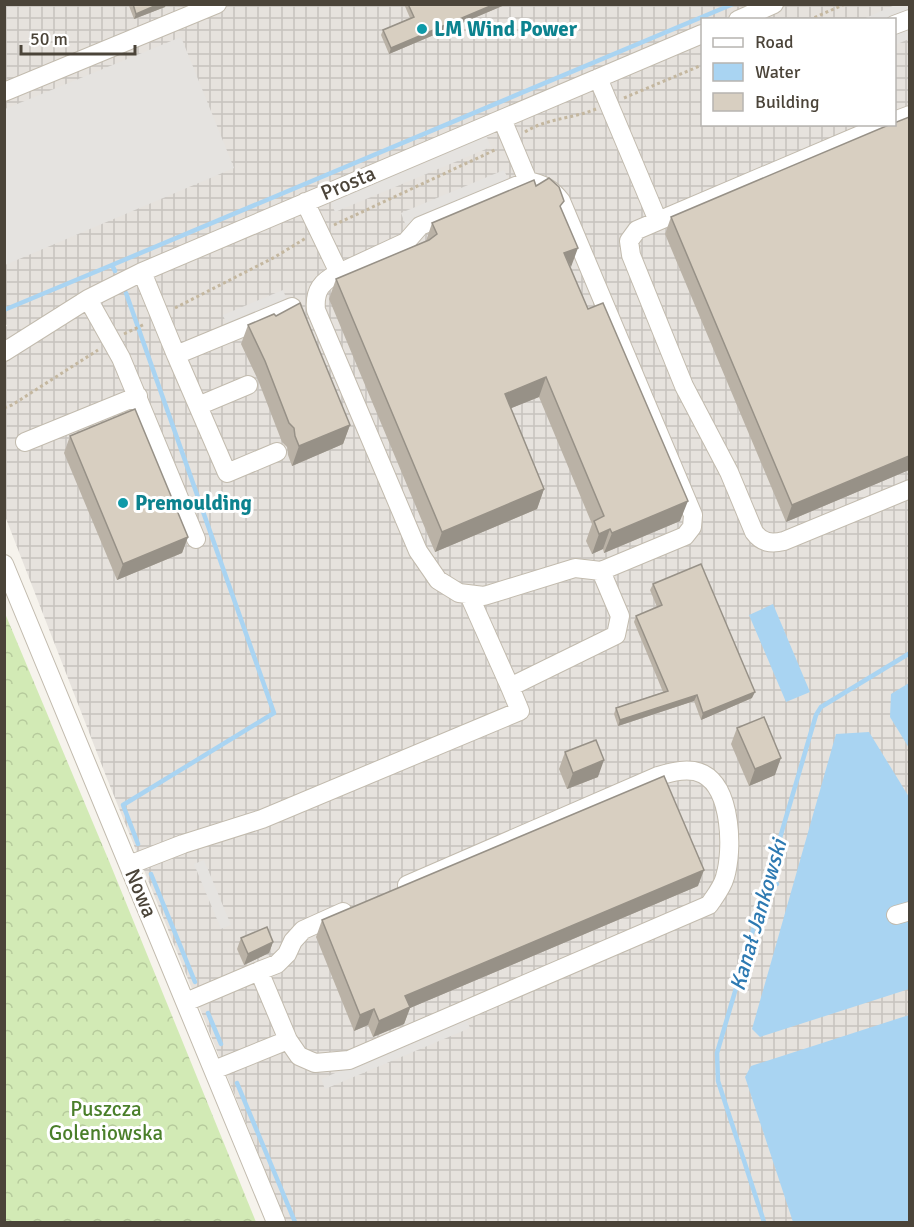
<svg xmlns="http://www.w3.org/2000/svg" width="914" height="1227" viewBox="0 0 914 1227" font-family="Signika,sans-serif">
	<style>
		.industrial { fill: url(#industrial-grid); fill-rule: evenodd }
		.forest { fill: url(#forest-crowns) }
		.parking { fill: #e5e3e0 }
		.water { fill: #a9d4f2 }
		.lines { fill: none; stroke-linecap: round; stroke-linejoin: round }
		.stream { stroke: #a9d4f2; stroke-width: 4.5 }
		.minor-casing { stroke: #c2bbae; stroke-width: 20 }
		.path { stroke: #c4b79f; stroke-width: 3; stroke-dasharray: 3 3; stroke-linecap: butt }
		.minor { stroke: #fff; stroke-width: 18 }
		.wall { fill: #bab2a6 }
		.shaded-wall { fill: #979187 }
		.building { fill: #d8cfc1; stroke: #979187; stroke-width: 1.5 }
		.culture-dot { fill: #0f9aa8; stroke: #fff; stroke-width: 2 }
		.labels { text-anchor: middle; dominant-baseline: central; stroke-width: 6; stroke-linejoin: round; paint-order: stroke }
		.culture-label { font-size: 21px; font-weight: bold; fill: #0d838f; stroke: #fff; text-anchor: start }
		.street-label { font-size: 21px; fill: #4b4439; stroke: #fff }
		.park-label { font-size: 21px; fill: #4a7f2a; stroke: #fff }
		.water-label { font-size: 22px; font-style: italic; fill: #2e7ab2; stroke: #fff }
	</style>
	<defs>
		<pattern id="industrial-grid" width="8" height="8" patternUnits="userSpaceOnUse" patternTransform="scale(1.5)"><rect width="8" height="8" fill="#e6e2dd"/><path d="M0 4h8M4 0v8" fill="none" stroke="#c7c3be"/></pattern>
		<pattern id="forest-crowns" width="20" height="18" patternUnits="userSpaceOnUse" patternTransform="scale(1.5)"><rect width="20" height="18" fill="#d2eab5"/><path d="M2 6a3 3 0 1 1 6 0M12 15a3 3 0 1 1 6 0" fill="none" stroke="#b6ca9c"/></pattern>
	</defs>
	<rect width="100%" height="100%" fill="#f6f3ec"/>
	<path class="industrial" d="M5,5H909V1222H286L106,776L5,516L4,327L7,326L4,321ZM702,20H894V124H702Z"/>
	<path class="forest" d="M4,611L109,861L256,1222H5Z"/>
	<path class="parking" d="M895,5H909V39L895,45L894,20H861Z
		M181,37L234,168L5,265V109Z
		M486,135L491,147L335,212L330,200Z
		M504,170L512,188L408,231L401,213Z
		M283,290L290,308L230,333L223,315Z
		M204,860L231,925L221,929L194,864Z
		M466,1018L470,1028L325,1089L321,1079Z"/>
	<path class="water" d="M773,604L810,692L786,702L749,615Z
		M909,683V748L890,717L891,694Z
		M869,732L909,797V989L760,1037L752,1029L836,734Z
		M909,1015V1222H793L745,1077L751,1066Z"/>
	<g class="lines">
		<path class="stream" d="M112,265L733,4
			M126,293L274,713L123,805L138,844
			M4,310L112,265L115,271
			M151,874L195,982
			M768,882L777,884
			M208,1013L221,1044
			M237,1083L295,1222
			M764,1222L718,1081L717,1053L816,715L821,707L910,653"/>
		<g class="minor-casing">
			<path id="minor" d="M738,20L774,4
				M894,25L910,19
				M598,78L658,221L886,124
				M4,92L217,4
				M894,121L910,115
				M305,202L339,273L406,242L420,226L528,181L502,119
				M658,221L637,230L629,241L631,255L684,386L729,472L754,532C762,543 771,544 784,541L910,489
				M142,272L176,355L292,307
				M339,273C322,281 314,290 316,310L418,551L438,580L459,593L484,596L575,568L601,571L685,536L692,527L693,515L561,201C552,189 543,184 528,181
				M88,299L121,358L196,539
				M4,352L88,299L142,272L702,34
				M176,355L198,406L248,385
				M198,406L227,473L277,452
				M25,442L138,396
				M4,564L276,1222
				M469,595L510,687
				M129,865L183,844L262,819L520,711L510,687L616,635L620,616L601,571
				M896,915L910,911
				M259,971L277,964L287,954L293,941L303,930L343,912
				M186,1002L259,971L288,1040L214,1070
				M288,1040L299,1056L315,1063L349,1060L709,905C715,896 722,888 725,877C733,851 732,789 703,774C689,767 672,772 658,776L407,885"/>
		</g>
		<path class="path" d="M809,20L845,4
			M624,98L702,65
			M525,132C547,118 572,119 596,109
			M334,225L497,149
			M175,308L275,257L306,238
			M124,334L145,324
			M4,408L12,405L98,350"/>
		<use href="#minor" class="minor"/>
	</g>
	<path class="wall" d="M130,4H166L165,7L134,19L129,6Z
		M404,4H507L389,54L381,35L383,30L410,18Z
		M536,186L561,209L570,268L680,521L604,553L603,549L592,554L586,541L592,524L539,397L511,408L544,489L537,509L435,552L329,299L336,279L426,241L432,223Z
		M671,217L909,470L786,522L665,234Z
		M248,325L350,425L343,444L292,466L288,455L287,447L282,442L258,380L241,344Z
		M70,436L188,537L182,553L117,580L64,453Z
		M653,584L752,698L701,720L694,701L618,726L614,714L616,708L663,692L634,622L636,616L657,607L650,590Z
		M737,728L775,775L749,786L731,744Z
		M565,752L598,777L567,789L559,769Z
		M698,886L410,1008L404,1024L373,1037L368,1025L354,1031L316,937L322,920Z
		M241,938L273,942L269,953L244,965L237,949Z"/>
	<path class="shaded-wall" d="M159,4H166L165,7L134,19L136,14Z
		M495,4H507L389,54L391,48Z
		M578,248L571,267L564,253Z
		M546,377L539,397L497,414L505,394Z
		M350,425L343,444L292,466L299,446Z
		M909,456V470L786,522L792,505Z
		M544,489L537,509L435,552L442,532Z
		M688,501L680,521L604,553L612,533Z
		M610,529L603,549L592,554L599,534Z
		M188,537L182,553L117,580L123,564Z
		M755,692L752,698L701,720L703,713Z
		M697,695L694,701L618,726L620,720Z
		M781,758L775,775L749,786L755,769Z
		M604,760L598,777L567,789L573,773Z
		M704,870L698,886L410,1008L404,1024L373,1037L379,1021L405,996Z
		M273,942L269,953L244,965L248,954Z
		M374,1009L368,1025L354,1031L360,1015Z"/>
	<path class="building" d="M133,4H159L136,14Z
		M408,4H495L391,48L383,30L414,17Z
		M909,117V456L792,505L671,217L891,124H894V123Z
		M549,178L559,187L564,201L560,206L578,248L564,253L588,309L603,303L688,501L612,533L610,529L599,534L594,521L604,516L546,377L505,394L544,489L442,532L336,279L429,240L437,234L432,223L534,180L536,186Z
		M300,303L350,425L299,446L295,436L294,428L289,423L265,361L248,325L274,314L276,316Z
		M135,409L188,537L123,564L70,436Z
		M701,564L755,692L703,713L697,695L620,720L616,708L668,691L636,616L662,605L653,584Z
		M764,717L781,758L755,769L737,728Z
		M596,740L604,760L573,773L565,752Z
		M664,776L704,870L405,996L410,1007L379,1021L374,1009L360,1015L322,920Z
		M267,927L273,942L248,954L241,938Z"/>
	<g class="culture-dot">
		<circle cx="422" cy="29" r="6"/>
		<circle cx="123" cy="503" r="6"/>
	</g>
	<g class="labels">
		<g class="culture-label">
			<text x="434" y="29">LM Wind Power</text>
			<text x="135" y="503">Premoulding</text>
		</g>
		<g class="street-label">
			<text transform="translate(348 183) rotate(-23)">Prosta</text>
			<text transform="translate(141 893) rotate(67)">Nowa</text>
		</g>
		<g class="park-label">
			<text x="106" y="1109">Puszcza<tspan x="106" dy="24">Goleniowska</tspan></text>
		</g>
		<g class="water-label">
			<text transform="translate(758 915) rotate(-74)">Kanał Jankowski</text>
		</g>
	</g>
	<rect width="914" height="1227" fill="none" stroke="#4b4439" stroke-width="12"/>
	<rect x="701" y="18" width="195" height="108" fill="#ffffff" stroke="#b7b4b0" stroke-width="1.5"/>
	<rect x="713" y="38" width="30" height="9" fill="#ffffff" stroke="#b7b4b0" stroke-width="1.5"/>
	<text x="755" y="48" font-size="18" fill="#4b4439">Road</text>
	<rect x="713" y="63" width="30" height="18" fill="#a9d4f2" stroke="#b7b4b0" stroke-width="1.5"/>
	<text x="755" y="78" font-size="18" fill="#4b4439">Water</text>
	<rect x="713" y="93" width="30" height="18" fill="#d8cfc1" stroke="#b7b4b0" stroke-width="1.5"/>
	<text x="755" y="108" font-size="18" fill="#4b4439">Building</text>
	<path d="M21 45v9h114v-9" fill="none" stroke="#4b4439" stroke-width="3"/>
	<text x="30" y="45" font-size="18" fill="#4b4439" stroke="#ffffff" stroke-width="4.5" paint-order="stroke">50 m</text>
</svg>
